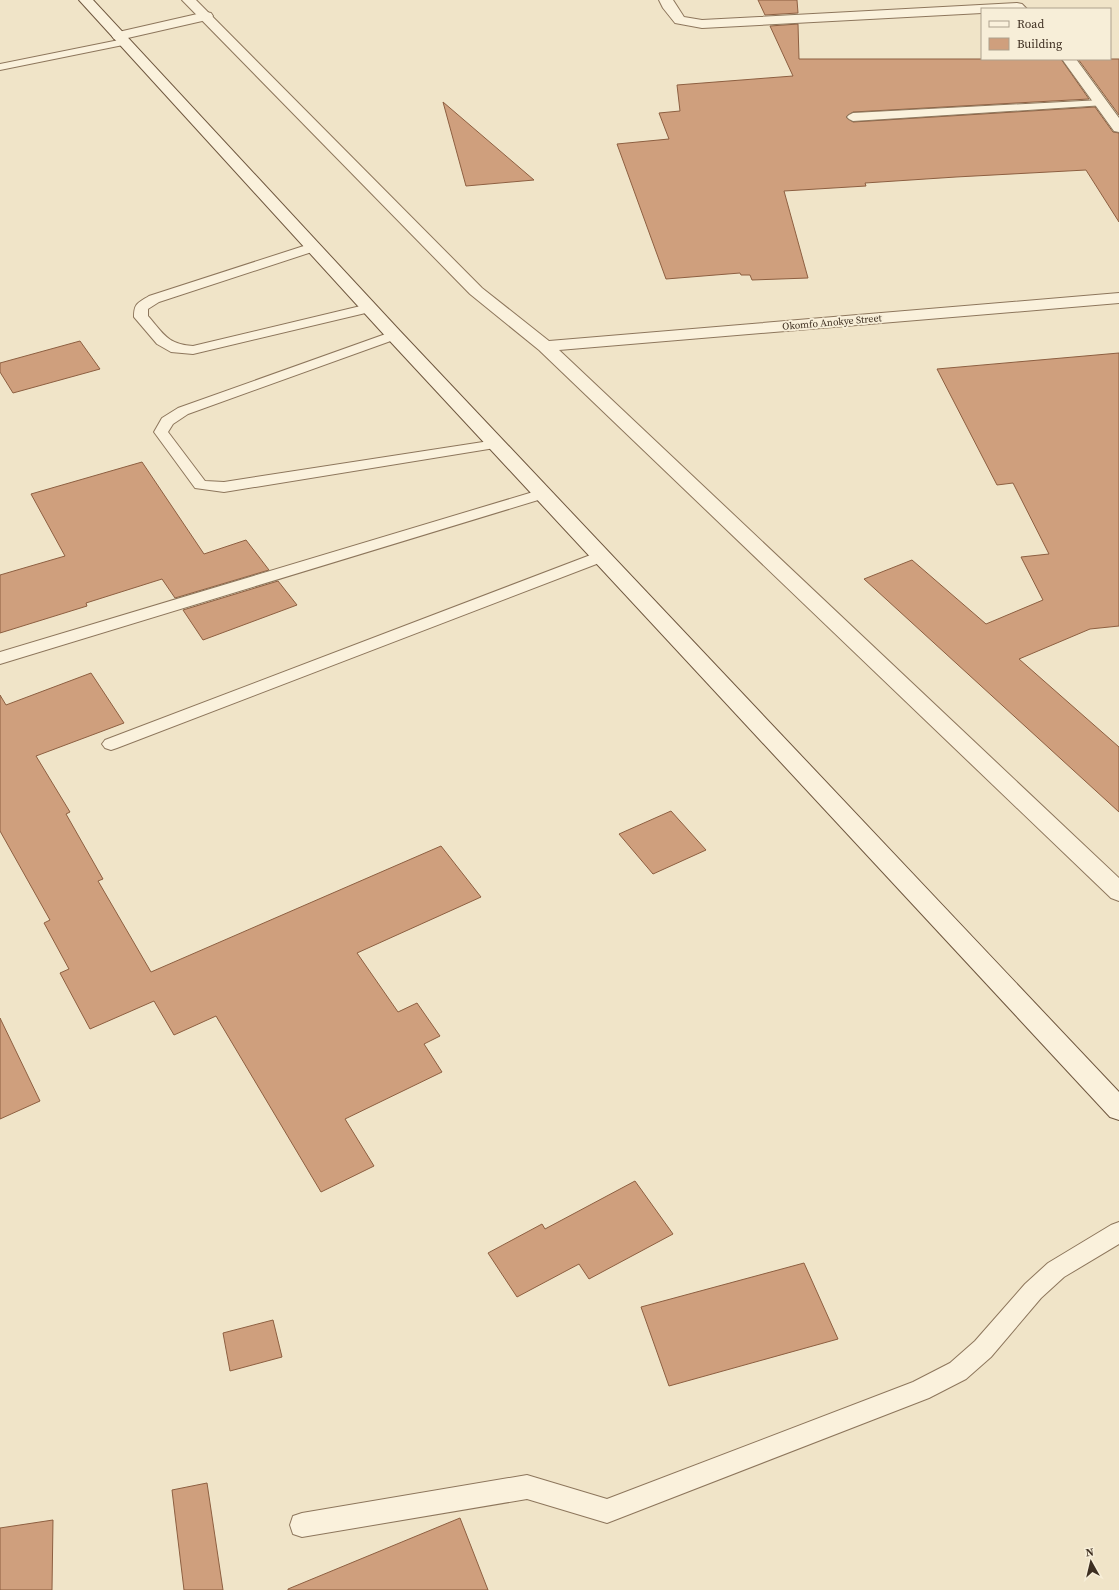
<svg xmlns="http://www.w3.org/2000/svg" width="1119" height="1590" viewBox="0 0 1119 1590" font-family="'Source Serif 4',serif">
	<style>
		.building { fill: #cf9f7d; stroke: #8d5f41 }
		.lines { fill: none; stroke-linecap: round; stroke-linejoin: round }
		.service-casing { stroke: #8d765c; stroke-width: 2 }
		.pedestrian-casing { stroke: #8d765c; stroke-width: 2 }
		.minor-casing { stroke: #8d765c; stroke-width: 2 }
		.secondary-casing { stroke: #6f573f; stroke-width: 2 }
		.service { fill: #faf1dc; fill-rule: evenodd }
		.pedestrian { fill: #faf1dc; fill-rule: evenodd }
		.minor { fill: #faf1dc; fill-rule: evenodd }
		.secondary { fill: #faf1dc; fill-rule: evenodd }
		.labels { text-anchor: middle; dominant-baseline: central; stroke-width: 4; stroke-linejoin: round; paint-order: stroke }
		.far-street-label { font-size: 10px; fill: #3d2e20; stroke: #f7eed8 }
	</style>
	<rect width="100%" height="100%" fill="#f0e4c8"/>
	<path class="building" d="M758,0H797L798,13L765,15Z
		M798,24L799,59H1061L1089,99L853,112L846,117L853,122L1095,107L1113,132L1119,133V222L1086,170L956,177L865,183L866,186L784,191L808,278L752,280L750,275H741L740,273L666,279L617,144L669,139L659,113L680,111L677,85L793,76L770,26Z
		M1078,59H1119V115Z
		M443,102L534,180L466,186Z
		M80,341L100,369L13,393L0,372V363Z
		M1119,353V626L1090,629L1019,659L1119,747V812L864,579L912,560L986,624L1043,600L1021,557L1049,554L1013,483L997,485L937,369Z
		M142,462L204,554L246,540L269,570L175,598L162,579L86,603L87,606L0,633V575L65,556L31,494Z
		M278,581L297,605L203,640L183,610Z
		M91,673L124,723L36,756L70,812L66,814L103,879L98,881L151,972L441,846L481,897L357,953L398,1012L417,1003L440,1036L424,1044L442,1072L345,1119L374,1166L321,1192L216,1016L174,1035L154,1001L90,1029L60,973L69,969L44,923L50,920L0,831V695L6,705Z
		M671,811L706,850L653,874L619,834Z
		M0,1018L40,1101L0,1119Z
		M635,1181L673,1234L589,1279L579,1264L517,1297L488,1253L542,1224L545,1229Z
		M804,1263L838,1339L669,1386L641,1307Z
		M273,1320L282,1357L230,1371L223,1333Z
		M207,1483L223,1590H184L172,1490Z
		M460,1518L488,1590H288V1589Z
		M53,1520L52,1590H0V1528Z"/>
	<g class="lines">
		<g class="service-casing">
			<path id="service" d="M124,39L128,40L130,42L128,44L0,70V64Z
				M1101,100L1105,101L1107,103L1105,105L853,121L849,119L847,117L849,115L853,113Z
				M313,243L318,244L319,247L318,250L159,302L148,309V316C164,334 167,344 193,346L369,304L374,305L376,308L374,311L193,354L171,352L157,344L134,317C134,303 138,303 149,296Z
				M394,331L399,332L401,335L399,338L188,414L173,424L168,432L205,481L224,482L496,440L501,441L503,444L501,447L224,492L195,488L154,432L162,418L178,408Z
				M543,489L548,491L551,494L548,497L0,664V652Z
				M601,551L607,552L609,556L607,560L117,748L111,750L105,748L102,744L105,740Z
				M1119,1222V1244L1064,1277L1041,1298L991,1357L966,1379L929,1398L607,1523L527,1499L302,1537L293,1534L290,1525L293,1516L302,1513L527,1475L607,1499L913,1382L950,1363L975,1341L1025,1284L1048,1263L1111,1225Z"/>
		</g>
		<g class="pedestrian-casing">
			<path id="pedestrian" d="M206,12L211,13L213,16L211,19L119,40L114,39L112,36L114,33Z"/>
		</g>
		<g class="minor-casing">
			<path id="minor" d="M182,0H196L482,288L549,341L1119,293V303L559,350L1119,878V901L1111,898L539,350L470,294Z
				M659,0H673L684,17L702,20L1017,3L1022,4L1027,9H982V13L702,28L675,23L663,8Z
				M1062,59H1076L1119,118V132L1114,131Z"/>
		</g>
		<g class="secondary-casing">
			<path id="secondary" d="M79,0H93L400,331L1119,1092V1120L1110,1117L388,339Z"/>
		</g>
		<use href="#service" class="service"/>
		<use href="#pedestrian" class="pedestrian"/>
		<use href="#minor" class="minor"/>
		<use href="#secondary" class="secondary"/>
	</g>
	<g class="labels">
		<g class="far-street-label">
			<text transform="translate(832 322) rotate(-5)">Okomfo Anokye Street</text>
		</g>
	</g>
	<rect x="981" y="8" width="130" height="52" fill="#f7eed8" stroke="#ada18e"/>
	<rect x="989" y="21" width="20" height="6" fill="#faf1dc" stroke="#ada18e"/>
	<text x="1017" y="28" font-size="12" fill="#3d2e20">Road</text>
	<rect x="989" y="38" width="20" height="12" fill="#cf9f7d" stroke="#ada18e"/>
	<text x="1017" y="48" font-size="12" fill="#3d2e20">Building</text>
	<g transform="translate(1091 1562) rotate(352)" stroke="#f7eed8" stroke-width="3" paint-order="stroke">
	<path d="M0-3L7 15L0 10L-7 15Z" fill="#3d2e20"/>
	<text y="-6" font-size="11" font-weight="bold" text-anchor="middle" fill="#3d2e20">N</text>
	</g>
</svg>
